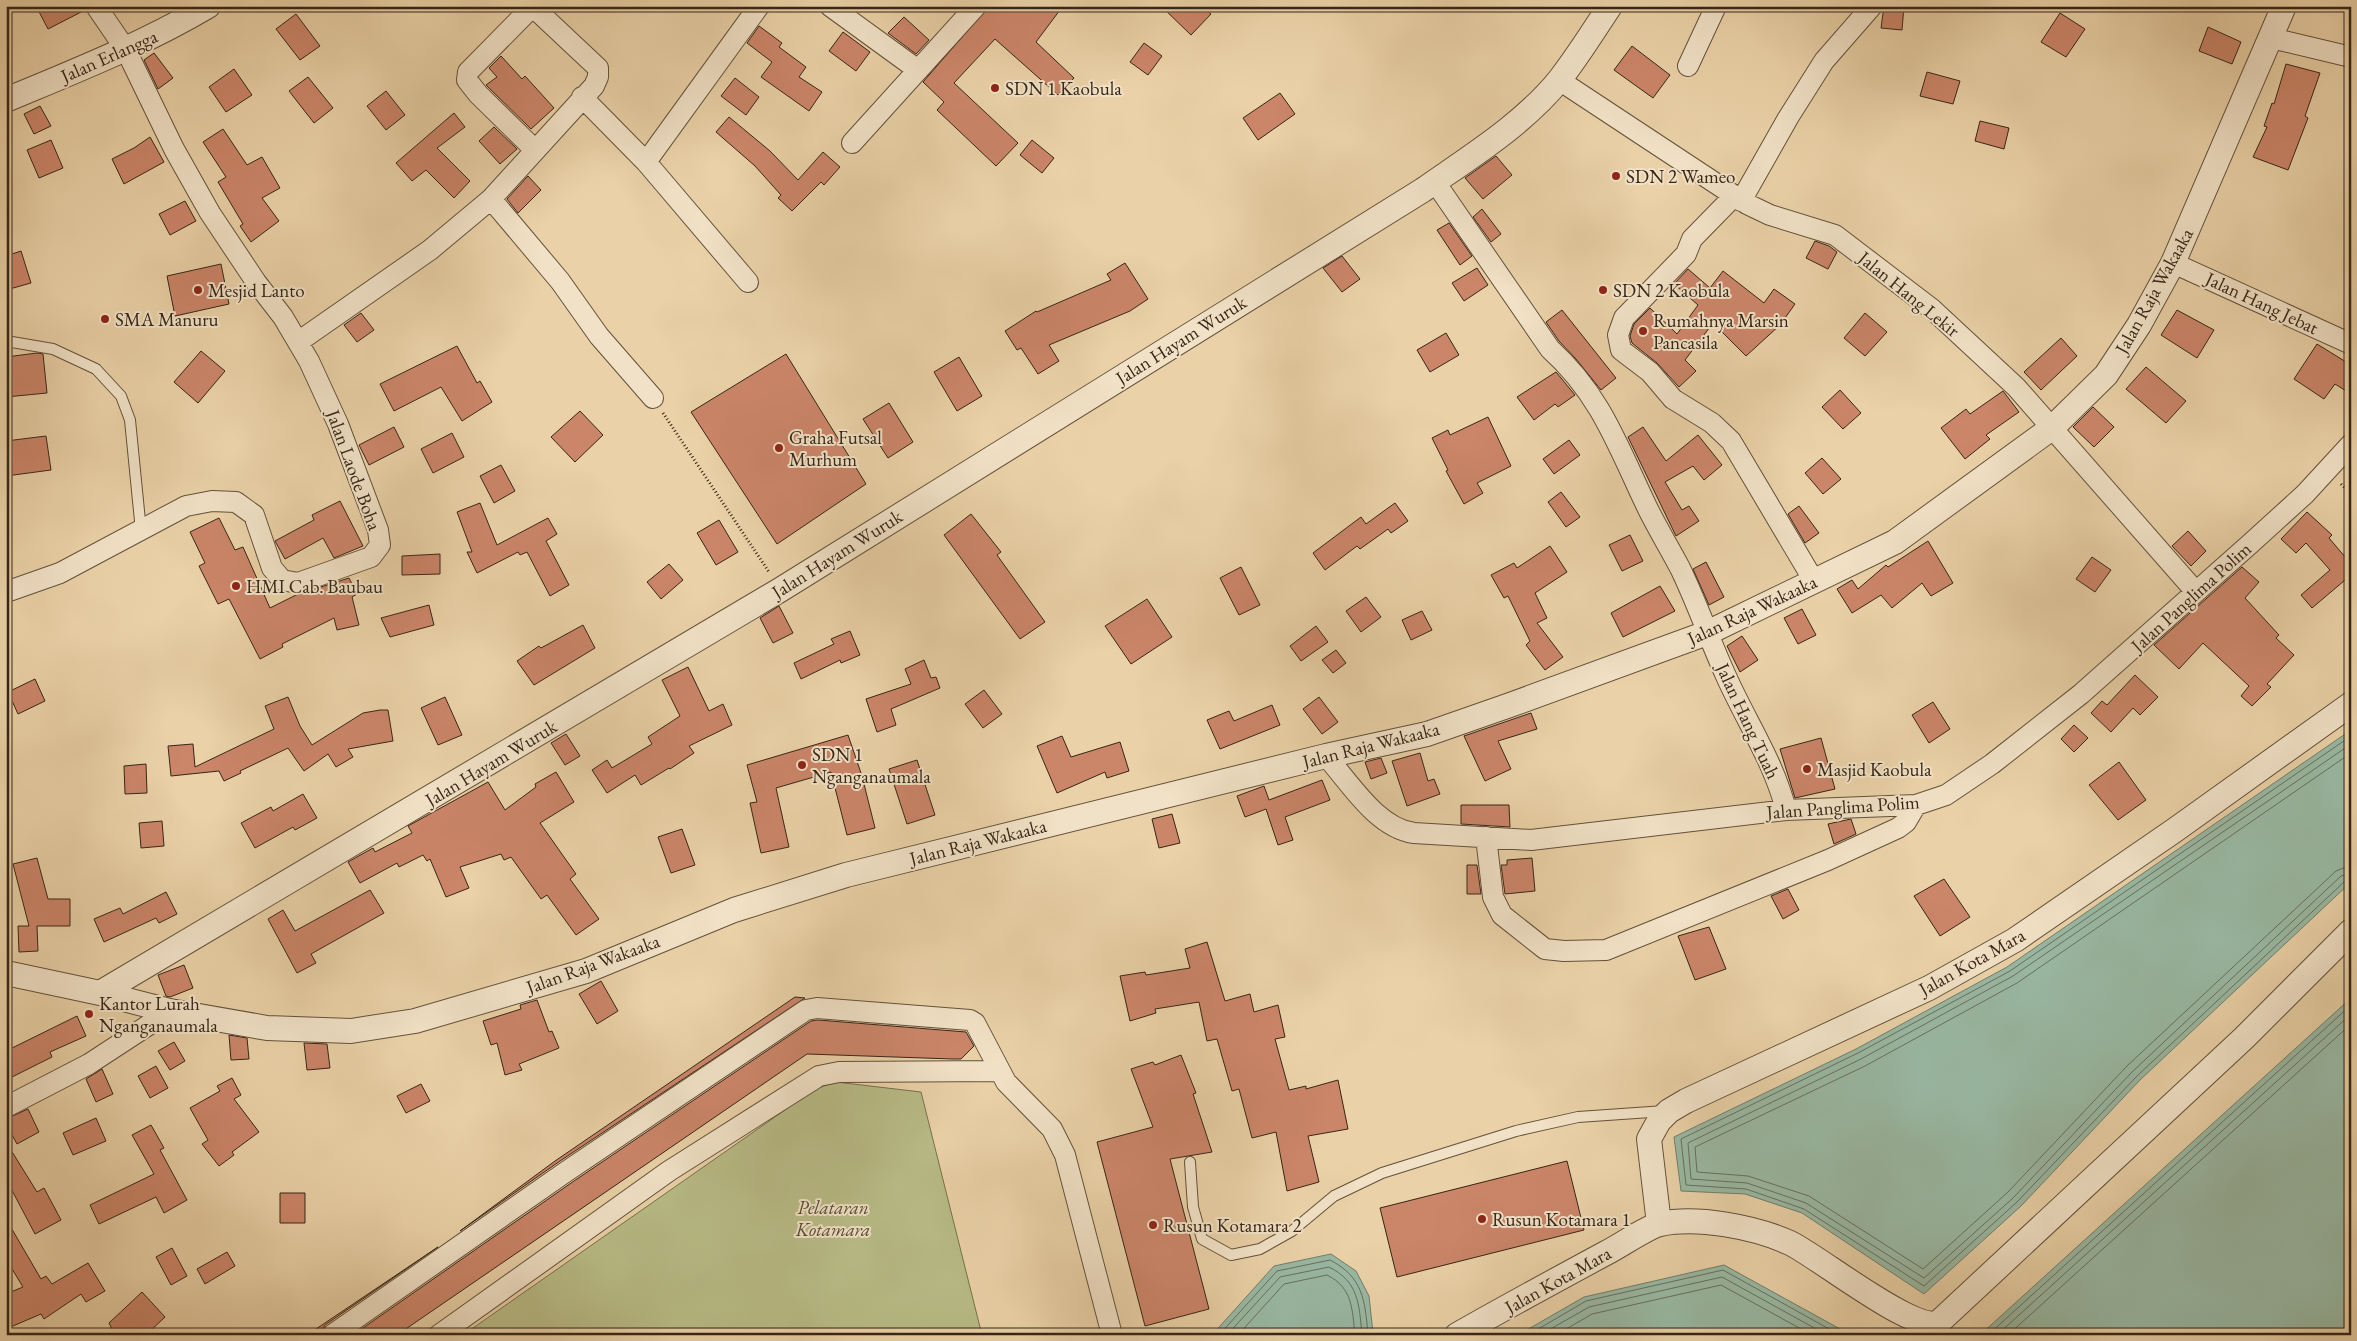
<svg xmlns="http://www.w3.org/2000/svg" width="2357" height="1341" viewBox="0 0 2357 1341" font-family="'EB Garamond',serif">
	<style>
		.green { fill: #b8bb86; stroke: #77704e }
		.water { fill: #99b8a3; stroke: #717e6b }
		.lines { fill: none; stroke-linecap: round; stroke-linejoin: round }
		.shore { stroke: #686f5d; stroke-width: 1 }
		.building { fill: #cb8569; stroke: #362617 }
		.service-casing { stroke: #63513b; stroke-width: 12 }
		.minor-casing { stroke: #63513b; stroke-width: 22 }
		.tertiary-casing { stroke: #63513b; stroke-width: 26 }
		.path { stroke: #362617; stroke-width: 3; stroke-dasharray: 1 2.5; stroke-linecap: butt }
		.service { stroke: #f1e1c6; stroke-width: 10 }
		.minor { stroke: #f1e1c6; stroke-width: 20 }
		.tertiary { stroke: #f1e1c6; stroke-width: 24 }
		.poi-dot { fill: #8f2418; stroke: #f1e1c6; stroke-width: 2 }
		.labels { text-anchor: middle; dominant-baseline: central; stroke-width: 4; stroke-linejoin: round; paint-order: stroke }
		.street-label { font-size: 19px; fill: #362617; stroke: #f1e1c6 }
		.poi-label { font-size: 19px; fill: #362617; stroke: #f1e1c6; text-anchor: start }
		.park-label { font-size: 19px; font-style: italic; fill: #564b33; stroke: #f1e1c6 }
	</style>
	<rect width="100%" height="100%" fill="#ead1a7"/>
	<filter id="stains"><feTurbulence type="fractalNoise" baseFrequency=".004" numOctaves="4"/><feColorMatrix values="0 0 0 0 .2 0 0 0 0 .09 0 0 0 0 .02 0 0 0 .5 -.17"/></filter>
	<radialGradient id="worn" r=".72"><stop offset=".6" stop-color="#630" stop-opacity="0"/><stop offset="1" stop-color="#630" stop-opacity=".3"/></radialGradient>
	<path class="green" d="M836,1082L921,1092L982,1335H463L815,1089Z"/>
	<path class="water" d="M2351,730V882L2140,1080L2021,1206L1924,1294L1802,1213L1745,1194L1681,1191L1674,1137L1856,1049L2007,967Z
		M2351,998V1335H1980Z
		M1331,1254L1356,1271L1369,1296L1373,1333L1371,1335H1212L1274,1266Z
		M1724,1265L1851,1335H1518L1584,1297Z"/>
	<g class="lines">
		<path class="shore" d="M2351,736L2010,971L1858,1053L1681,1139L1686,1185L1746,1189L1804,1209L1924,1286L2017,1202L2137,1076L2345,881L2351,879
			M2351,744L2013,976L1861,1059L1688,1143L1691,1179L1747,1183L1806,1203L1924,1278L2013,1198L2132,1072L2341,876L2351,873
			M2351,753L2017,983L1865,1066L1695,1147L1697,1172L1748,1176L1809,1196L1923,1269L2008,1192L2127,1066L2336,871L2351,865
			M1219,1335L1277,1271L1330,1260C1363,1277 1365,1300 1368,1335
			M1227,1335L1280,1277L1329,1267C1359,1282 1359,1304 1362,1335
			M1238,1335L1284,1284L1327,1275C1353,1288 1352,1309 1355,1335
			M1528,1335L1586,1301L1723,1270L1840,1335
			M1540,1335L1589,1307L1722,1277L1827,1335
			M1556,1335L1592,1314L1721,1285L1812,1335
			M1988,1335L2351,1005
			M1997,1335L2351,1014
			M2008,1335L2351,1024"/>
	</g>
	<path class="building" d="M36,6H84L85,10L48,29Z
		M989,6H1063L1036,42L1074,78L1058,95L995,39L954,83L1018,143L996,166L937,110L944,102L923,82Z
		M1161,6H1202L1211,14L1191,35Z
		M1884,6H1904L1902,30L1881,28Z
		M2060,13L2085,29L2066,57L2041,42Z
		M296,14L320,46L300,60L276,29Z
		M904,17L929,40L916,54L888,33Z
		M759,26L782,43L779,47L806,67L799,77L822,92L809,111L761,77L772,62L747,43Z
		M2208,27L2241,42L2232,64L2199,51Z
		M843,32L870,52L856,71L829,51Z
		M1144,43L1162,56L1148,75L1130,62Z
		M1632,46L1670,75L1653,98L1614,70Z
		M154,53L173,78L158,89L144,60Z
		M501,56L522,79L525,76L554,108L531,129L486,85L497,77L489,68Z
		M2286,64L2320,73L2305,116L2308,118L2288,170L2253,157L2267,127L2264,126L2272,103L2274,104Z
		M234,69L252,95L226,112L209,87Z
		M1927,72L1960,81L1953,104L1920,96Z
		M308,77L333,108L314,123L289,91Z
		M735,78L759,97L746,115L721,96Z
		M386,91L405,115L386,130L367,106Z
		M1280,93L1295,114L1258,140L1243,118Z
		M40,106L51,126L34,134L24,114Z
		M454,113L465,127L437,148L470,181L454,198L426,170L412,181L396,163Z
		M729,117L770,151L798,180L823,152L840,167L824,185L821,182L792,211L778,198L781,195L755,166L716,132Z
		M1980,121L2009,128L2004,149L1975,141Z
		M494,127L517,149L500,164L479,141Z
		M223,129L247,165L262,157L280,188L262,198L279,221L251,242L240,226L243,224L218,182L226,177L203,142Z
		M150,137L164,162L124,184L112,159L134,148Z
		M51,140L63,168L39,178L27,150Z
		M1032,140L1054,158L1042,173L1020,155Z
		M1496,156L1512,175L1483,199L1465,178Z
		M528,176L541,190L518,213L507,199Z
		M185,201L196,221L170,235L159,214Z
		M1482,209L1501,234L1491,242L1473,217Z
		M1449,223L1472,256L1460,265L1437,230Z
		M1815,241L1829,246L1837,252L1828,269L1806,258Z
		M21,251L31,283L6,290V256Z
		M1342,256L1360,279L1342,292L1323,268Z
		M1125,263L1148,299L1130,311L1049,345L1059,361L1038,374L1021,348L1017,350L1005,331L1036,311L1037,312L1111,280L1107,274Z
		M221,264L229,304L175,316L167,276Z
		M1477,268L1488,285L1464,301L1452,283Z
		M1688,269L1710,288L1723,271L1764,303L1774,289L1795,304L1780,325L1746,356L1713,323L1685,360L1696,371L1679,387L1657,363L1632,343L1630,336L1634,324L1650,308L1677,334L1698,305L1674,284Z
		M1562,310L1616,378L1601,390L1576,359L1559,341L1546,322Z
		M2177,310L2214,330L2197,358L2161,335Z
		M361,313L374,330L357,342L344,325Z
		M1865,313L1887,332L1865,356L1844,338Z
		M1446,333L1459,355L1430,372L1417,350Z
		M2061,338L2077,356L2041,390L2024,372Z
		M2317,344L2351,365V394L2335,384L2324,399L2294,379Z
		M457,346L477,383L480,381L492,402L462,421L441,387L394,411L380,384Z
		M201,351L225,371L198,403L174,382Z
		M37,353L43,354L47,393L6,397V357Z
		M786,354L866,484L777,544L691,412Z
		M959,357L982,396L957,411L934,372Z
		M2146,367L2186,401L2166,423L2126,389Z
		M1556,372L1575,395L1558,407L1555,404L1534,420L1517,397Z
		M1840,390L1861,413L1843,429L1822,407Z
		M2003,391L2019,412L1986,435L1990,439L1965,459L1941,428L1966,409L1970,414Z
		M889,403L913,442L888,458L863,419Z
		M2093,407L2114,427L2094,447L2073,427Z
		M580,411L603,435L575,462L551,437Z
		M1488,417L1511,466L1477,483L1483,493L1464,504L1446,471L1448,470L1432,438L1448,430L1450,435Z
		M394,427L404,447L369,465L359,445Z
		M1643,427L1666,461L1698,435L1722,465L1704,480L1693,466L1665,482L1682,510L1689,506L1699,521L1676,536L1628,437Z
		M452,433L464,457L433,473L421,449Z
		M46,436L51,470L6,476V441Z
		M1569,440L1580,455L1554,474L1543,459Z
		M1822,458L1841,479L1823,494L1805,473Z
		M501,465L515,491L494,503L480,476Z
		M1561,492L1580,517L1566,527L1548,502Z
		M340,501L363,546L334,558L323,538L285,559L275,541L314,520L312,515Z
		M480,503L497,545L548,518L557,534L546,541L569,585L550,596L527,552L520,555L518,552L477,573L467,552H472L457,512Z
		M1395,503L1408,521L1391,533L1388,529L1360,549L1357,546L1325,570L1313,553L1361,517L1366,524Z
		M1799,506L1819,533L1805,543L1788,514Z
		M2307,512L2332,535L2329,538L2351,564V575L2312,608L2301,595L2330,570L2306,543L2296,553L2281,539Z
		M971,514L1001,552L997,555L1045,622L1020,639L944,535Z
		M219,518L235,550L243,547L270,608L296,595L349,578L357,594L352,597L359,625L337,630L334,618L282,644L283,647L260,659L229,599L218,604L199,566L205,563L190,532Z
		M719,520L738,552L716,565L697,533Z
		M2188,531L2206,551L2191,566L2172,546Z
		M1630,535L1643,561L1622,571L1609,545Z
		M1928,541L1953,583L1931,596L1922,583L1892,608L1881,595L1852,613L1837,589L1852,580L1858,589L1886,565L1888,567Z
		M1550,546L1567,572L1535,593L1547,618L1537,623L1563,657L1545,670L1526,645L1530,641L1508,596L1504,598L1491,575L1514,563L1517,568Z
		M440,554V574L402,575V556Z
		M2092,557L2111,570L2095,592L2076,579Z
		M1706,562L1724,597L1709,605L1693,569Z
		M669,564L683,580L661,599L647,582Z
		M1241,567L1260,605L1239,615L1220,578Z
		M2242,567L2259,582L2245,598L2279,635L2276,638L2294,655L2267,684L2271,687L2252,706L2241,696L2249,686L2203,643L2179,669L2154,645Z
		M1660,586L1675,611L1623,637L1611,613Z
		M1366,597L1381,617L1361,632L1346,611Z
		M1147,599L1172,637L1131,664L1105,626Z
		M429,605L434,625L390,637L381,618Z
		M779,606L793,633L773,643L760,618Z
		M1802,609L1816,635L1798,644L1784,618Z
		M1422,611L1432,630L1411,640L1402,620Z
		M583,625L595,648L534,685L517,661L539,646L541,648Z
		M1316,626L1328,642L1301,661L1290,646Z
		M850,631L860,655L841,663L840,660L801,679L794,663L834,644L831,639Z
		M1742,636L1758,660L1740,672L1727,646Z
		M1336,650L1346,663L1333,673L1322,660Z
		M924,660L931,678L936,677L940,688L891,709L896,725L877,732L866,699L911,684L905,669Z
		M688,667L709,711L723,704L732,725L689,746L694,753L670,769L669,768L641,785L635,775L607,793L592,770L607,760L612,768L652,744L648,737L680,716L662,680Z
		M2135,675L2158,697L2140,715L2133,708L2111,732L2091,713L2102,701L2107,705Z
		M35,679L45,701L18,714L8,692Z
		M984,690L1002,714L983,728L965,704Z
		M288,697L300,726L312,745L363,713L380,710H388L393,741L348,749L353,757L336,767L328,754L304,771L288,748L240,771L241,773L224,781L219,771L171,776L168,746L193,744L195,767L274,729L265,706Z
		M445,697L462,735L438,745L421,708Z
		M1319,697L1338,722L1322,734L1303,709Z
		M1933,702L1950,729L1929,743L1912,715Z
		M1272,705L1280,725L1220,749L1207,720L1229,711L1234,721Z
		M1531,713L1537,729L1498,741L1511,769L1485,781L1464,736Z
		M2074,725L2088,738L2074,752L2061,739Z
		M566,734L580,756L565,765L551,743Z
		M848,735L862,776L875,828L847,835L831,772L776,788L789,847L761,853L750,803L757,802L747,765Z
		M1062,736L1071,757L1120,742L1129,771L1107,778L1105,772L1057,793L1037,746Z
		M1821,738L1835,789L1795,798L1780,749Z
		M1420,753L1428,781L1434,779L1440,794L1407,806L1392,761Z
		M1381,758L1387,773L1371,779L1365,762Z
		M917,760L935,815L907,824L889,769Z
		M2119,762L2146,800L2118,820L2089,785Z
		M146,764L147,793L125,794L124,766Z
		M556,772L574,802L540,823L576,874L570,879L599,919L576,935L547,895L541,899L511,857L504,860L501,854L460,867L469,888L446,897L430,859L427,861L423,855L399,867L397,863L360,883L348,862L373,848L375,852L412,833L408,826L488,782L505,810L536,787L535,784Z
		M1322,780L1330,800L1285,817L1293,840L1278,845L1266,809L1245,817L1237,796L1264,786L1269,800Z
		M303,794L317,818L295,830L293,827L255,848L241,823L271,807L273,811Z
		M1461,805H1509L1510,827L1461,824Z
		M1172,814L1180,843L1159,848L1152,819Z
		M1851,819L1856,834L1834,844L1828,824Z
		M162,821L164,846L141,848L139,823Z
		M682,829L695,865L671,873L658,837Z
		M37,858L48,899H70V926H37L38,951L19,952L18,926H29L13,864Z
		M1532,858L1535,891L1505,894L1501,865H1507V860Z
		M1467,865H1477L1481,894H1467Z
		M1944,879L1970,917L1940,936L1914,896Z
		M1788,889L1799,910L1783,919L1771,896Z
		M370,890L384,913L311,954L316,963L297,973L268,919L283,910L295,931Z
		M166,892L177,914L159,923L156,918L104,942L94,919L120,908L123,914Z
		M1709,927L1726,969L1695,980L1678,936Z
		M1207,942L1225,1001L1250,994L1254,1012L1278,1005L1285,1037L1275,1039L1289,1090L1306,1086V1089L1338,1080L1348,1129L1308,1136L1319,1182L1287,1191L1276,1132L1252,1138L1239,1089L1232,1091L1217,1039L1207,1041L1199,1002L1155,1009L1156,1013L1130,1021L1120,976L1145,972L1146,975L1190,968L1185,949Z
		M184,965L193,988L170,997L166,996L158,975Z
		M601,981L618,1011L597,1024L579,994Z
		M795,997L805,998L560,1161L460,1231L555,1161Z
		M537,1000L549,1032L552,1031L559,1048L519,1064L522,1070L505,1075L497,1043L491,1045L483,1021L521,1009L520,1005Z
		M77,1016L86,1036L50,1052L52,1057L6,1080V1051Z
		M818,1020L966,1032L974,1046L961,1059H953L807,1054L397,1335H353L574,1181L811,1021Z
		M229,1035L247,1038L249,1059L231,1060Z
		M174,1042L185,1061L170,1070L158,1051Z
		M304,1043L327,1044L330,1068L307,1070Z
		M1181,1055L1196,1093L1193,1094L1212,1152L1170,1159L1209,1309L1145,1326L1097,1142L1153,1127L1131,1069L1153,1062L1155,1065Z
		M156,1066L168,1088L150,1098L138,1076Z
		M102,1069L113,1094L96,1102L86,1079Z
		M232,1078L241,1095L234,1099L259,1132L232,1152L234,1155L219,1166L202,1144L208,1140L190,1108L220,1091L217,1086Z
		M421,1084L430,1101L406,1113L397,1096Z
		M28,1109L39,1132L17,1144L6,1124V1119Z
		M96,1118L106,1141L73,1155L63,1133Z
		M151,1125L164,1148L160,1150L187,1200L164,1213L156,1197L99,1224L90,1205L154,1174L132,1135Z
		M6,1142L37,1192L44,1188L61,1220L35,1234L6,1179Z
		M1567,1161L1584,1230L1397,1277L1380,1208Z
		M280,1193H305V1223H280Z
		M6,1219L41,1279L46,1276L52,1284L88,1263L105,1291L86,1302L81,1294L44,1319L41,1314L6,1329V1294L23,1287L6,1259Z
		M438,1247L325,1325L320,1335H307Z
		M172,1248L187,1276L171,1285L156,1257Z
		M227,1252L235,1266L205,1284L197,1269Z
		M142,1292L165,1317L146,1335H115L109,1323Z"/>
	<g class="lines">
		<g class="service-casing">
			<path id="service" d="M6,341L53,349L96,369L121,396L130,420L141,531
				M1190,1162L1193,1207L1202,1239L1231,1255L1260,1249L1292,1231L1334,1196L1382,1173L1516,1131L1578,1117L1665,1111"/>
		</g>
		<g class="minor-casing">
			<path id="minor" d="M830,6L918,70
				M532,7L468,72L467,80L478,94L535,150
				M2271,38L2351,57
				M1688,66L1716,6
				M1559,80L1747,204L1770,215L1835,235L1932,309L2016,387L2196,592
				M582,97L646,162L748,282
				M852,143L976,6
				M646,162L759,6
				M1435,182L1550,349C1600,394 1618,446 1646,505C1656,526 1669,547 1680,568C1697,603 1710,641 1726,676C1746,721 1774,762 1786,810
				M1734,196L1692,239L1686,254L1624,318L1618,335L1621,350L1650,372L1673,399L1712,423L1731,441L1814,581
				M491,199L560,281L599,336L653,398
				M1741,201L1788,118L1824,61L1872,6
				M2173,263L2351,344
				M298,342L430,250L491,199L594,86L598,77V68L532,6
				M6,592L60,573L186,506L212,501L236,502L254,515L272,568L282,580L298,583L371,557L380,545L378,530L338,424L309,361L283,317L256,282L210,213L174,149L126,50L96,6
				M1326,756C1350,783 1377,828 1414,833L1531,840L1786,810L1916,805L1946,795L1992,764L2081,694L2250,544L2305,494L2351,444
				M1486,837L1493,897L1502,915L1545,949L1564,951L1606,950L1828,860L1898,828L1906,822L1916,805
				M6,1107L89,1064L170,1011
				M332,1335L567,1171L806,1010L817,1008L970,1020L975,1023L1006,1082L1052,1129L1065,1155L1112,1335
				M439,1335L669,1171L819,1076L839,1072L998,1071"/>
		</g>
		<g class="tertiary-casing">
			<path id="tertiary" d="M6,100C75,71 144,44 208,6
				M6,973L100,993L780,590L1423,190C1470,157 1524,124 1560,79C1578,56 1594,30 1610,6
				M100,993L170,1011L267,1028L351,1031L415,1021L586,971L734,910L846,875L1326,756L1427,734L1510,705L1707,633L1895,542L2053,427L2106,375L2139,325L2173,263L2284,6
				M1659,1224L1649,1139L1659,1121L1669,1111L1686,1101L1929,988L2015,940L2175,830L2351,704
				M1457,1335C1506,1307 1556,1280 1606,1253C1620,1246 1647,1227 1660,1224C1697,1216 1755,1227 1790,1243C1819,1257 1911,1331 1938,1323L2244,1038L2351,931"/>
		</g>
		<path class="path" d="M663,413L769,572
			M2341,484L2351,494"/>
		<use href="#service" class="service"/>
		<use href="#minor" class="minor"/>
		<use href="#tertiary" class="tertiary"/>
	</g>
	<g class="poi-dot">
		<circle cx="995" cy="88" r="5"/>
		<circle cx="1616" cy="176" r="5"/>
		<circle cx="198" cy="290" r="5"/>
		<circle cx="1603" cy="290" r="5"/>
		<circle cx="105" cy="319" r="5"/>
		<circle cx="1643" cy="331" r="5"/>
		<circle cx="779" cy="448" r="5"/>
		<circle cx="236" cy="586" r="5"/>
		<circle cx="802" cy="765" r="5"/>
		<circle cx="1807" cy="769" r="5"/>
		<circle cx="89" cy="1014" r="5"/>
		<circle cx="1482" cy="1219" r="5"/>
		<circle cx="1153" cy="1225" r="5"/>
	</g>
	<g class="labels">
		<g class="street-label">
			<text transform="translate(109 56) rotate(-24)">Jalan Erlangga</text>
			<text transform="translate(2154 291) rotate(-61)">Jalan Raja Wakaaka</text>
			<text transform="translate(1909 294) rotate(39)">Jalan Hang Lekir</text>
			<text transform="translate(2262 303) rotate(25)">Jalan Hang Jebat</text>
			<text transform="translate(1181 340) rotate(-32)">Jalan Hayam Wuruk</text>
			<text transform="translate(354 470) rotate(70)">Jalan Laode Boha</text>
			<text transform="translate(837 554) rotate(-32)">Jalan Hayam Wuruk</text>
			<text transform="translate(2191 597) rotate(-42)">Jalan Panglima Polim</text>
			<text transform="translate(1752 610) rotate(-25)">Jalan Raja Wakaaka</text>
			<text transform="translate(1748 721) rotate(65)">Jalan Hang Tuah</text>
			<text transform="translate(1371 745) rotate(-14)">Jalan Raja Wakaaka</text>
			<text transform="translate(491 763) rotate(-31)">Jalan Hayam Wuruk</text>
			<text transform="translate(1843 807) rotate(-4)">Jalan Panglima Polim</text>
			<text transform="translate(978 842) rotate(-14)">Jalan Raja Wakaaka</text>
			<text transform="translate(1972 962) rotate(-29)">Jalan Kota Mara</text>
			<text transform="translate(593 964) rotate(-20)">Jalan Raja Wakaaka</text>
			<text transform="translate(1558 1280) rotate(-29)">Jalan Kota Mara</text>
		</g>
		<g class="poi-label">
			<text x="1005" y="88">SDN 1 Kaobula</text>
			<text x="1626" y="176">SDN 2 Wameo</text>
			<text x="208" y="290">Mesjid Lanto</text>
			<text x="1613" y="290">SDN 2 Kaobula</text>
			<text x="115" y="319">SMA Manuru</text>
			<text x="1653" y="320">Rumahnya Marsin<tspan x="1653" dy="22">Pancasila</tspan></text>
			<text x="789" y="437">Graha Futsal<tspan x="789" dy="22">Murhum</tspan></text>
			<text x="246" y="586">HMI Cab. Baubau</text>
			<text x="812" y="754">SDN 1<tspan x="812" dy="22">Nganganaumala</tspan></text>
			<text x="1817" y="769">Masjid Kaobula</text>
			<text x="99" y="1003">Kantor Lurah<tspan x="99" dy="22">Nganganaumala</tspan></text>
			<text x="1492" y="1219">Rusun Kotamara 1</text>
			<text x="1163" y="1225">Rusun Kotamara 2</text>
		</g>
		<g class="park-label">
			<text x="833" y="1207">Pelataran<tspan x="833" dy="22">Kotamara</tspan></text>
		</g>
	</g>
	<rect width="2357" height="1341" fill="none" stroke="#ead1a7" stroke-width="25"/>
	<rect x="8" y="8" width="2342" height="1326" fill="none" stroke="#362617" stroke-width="2.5"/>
	<rect x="12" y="12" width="2332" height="1316" fill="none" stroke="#362617"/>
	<rect width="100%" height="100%" filter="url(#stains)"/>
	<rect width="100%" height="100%" fill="url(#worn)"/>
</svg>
